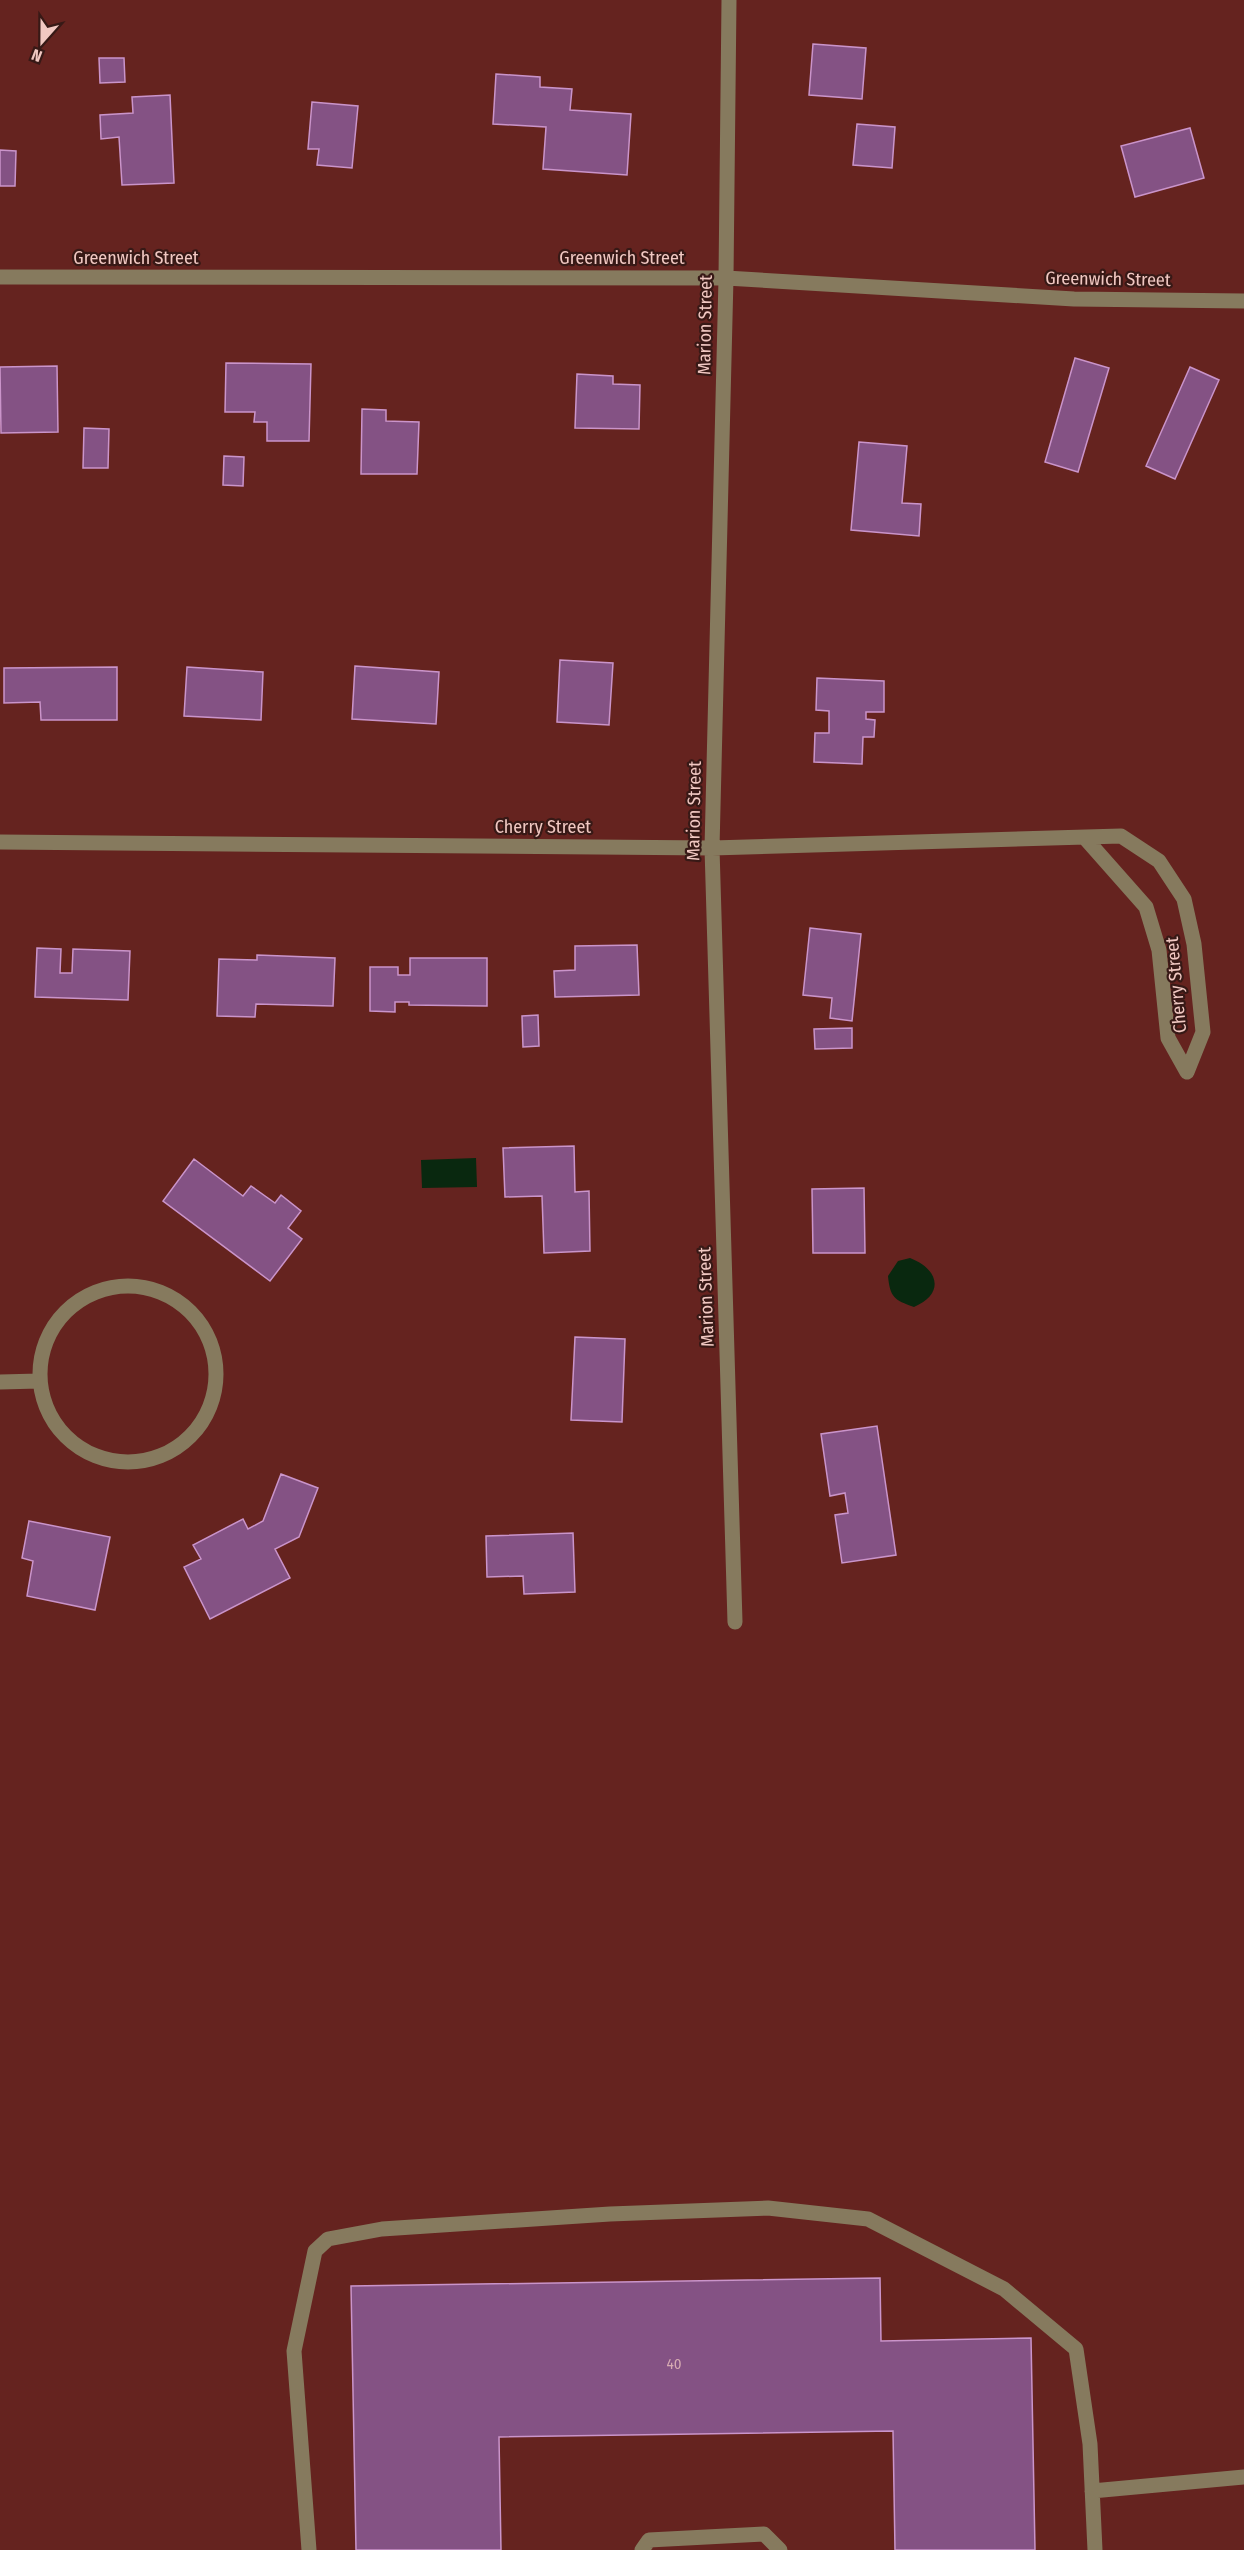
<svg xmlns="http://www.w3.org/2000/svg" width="1244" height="2550" viewBox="0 0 1244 2550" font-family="'Fira Sans Condensed',sans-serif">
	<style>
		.water { fill: #09280f }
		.building { fill: #845284; stroke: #ca94ca; stroke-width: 1.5 }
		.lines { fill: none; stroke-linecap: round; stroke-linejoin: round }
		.minor { stroke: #867a5e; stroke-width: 15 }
		.labels { text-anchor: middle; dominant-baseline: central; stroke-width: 4.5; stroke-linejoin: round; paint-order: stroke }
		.number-label { font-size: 15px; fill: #d6aab2 }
		.street-label { font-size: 18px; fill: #f1c8c2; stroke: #371916 }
	</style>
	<rect width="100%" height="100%" fill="#65231f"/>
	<path class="water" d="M476,1158L477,1187L422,1188L421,1160Z
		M910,1258C939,1269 945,1294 914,1307C894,1300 890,1297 888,1276L898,1261Z"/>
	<path class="building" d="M813,44L866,48L862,99L809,95Z
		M99,58H124L125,82L100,83Z
		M496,74L540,77V87L572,89L570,110L631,114L627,175L543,169L546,127L493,124Z
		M170,95L174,183L122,185L119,137L101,139L100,115L133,113L132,97Z
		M312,102L358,106L352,168L317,165L319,149H308Z
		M857,124L895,127L892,168L853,165Z
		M1190,128L1204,178L1135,197L1121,146Z
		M0,150L16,151L15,186H0Z
		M1075,358L1109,368L1078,472L1045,462Z
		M226,363L311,364L309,441H267V422H254L255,412H225Z
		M57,366L58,432L1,433L0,367Z
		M1190,367L1219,380L1175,479L1146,466Z
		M577,374L613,376V384L640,385L639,429L575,428Z
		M362,409L386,410V421L419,422L417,474H361Z
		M84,428L109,429L108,468H83Z
		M859,442L907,446L902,503L921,504L919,536L851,530Z
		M224,456L244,457L243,486L223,485Z
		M560,660L613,663L609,725L557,722Z
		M355,666L439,672L436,724L352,719Z
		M117,667V720H41L40,702L4,703V668Z
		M187,667L263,672L261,720L184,716Z
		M817,678L884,681V712H866V719L875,720L874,737H863L862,764L814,762L815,733H829V711L816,710Z
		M810,928L861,934L852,1021L830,1018L832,998L803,995Z
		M637,945L639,995L555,997L554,971L575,970V946Z
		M37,948L61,949L60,973H72L73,949L130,951L128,1000L35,997Z
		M257,955L335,958L333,1006L256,1004L255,1017L217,1016L219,959L257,960Z
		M410,958H487V1006L409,1005V1002H395V1012L370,1011V967H398V975H410Z
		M538,1015L539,1046L523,1047L522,1016Z
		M852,1028V1048L815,1049L814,1029Z
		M574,1146L575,1192L589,1191L590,1251L544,1253L542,1196L505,1197L503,1148Z
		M194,1159L243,1196L251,1186L275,1203L281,1195L301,1211L288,1228L302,1239L270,1281L163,1201Z
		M864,1188L865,1253H813L812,1189Z
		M575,1337L625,1339L622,1422L571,1420Z
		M877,1426L896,1555L842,1563L835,1515L848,1513L845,1493L830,1496L821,1434Z
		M281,1474L318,1488L299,1537L275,1549L290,1578L210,1619L184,1567L201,1559L193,1545L243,1519L248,1529L263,1521Z
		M29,1521L110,1537L95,1610L27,1596L33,1561L22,1558Z
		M573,1533L575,1592L524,1594L523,1576L487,1577L486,1536Z
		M880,2278L881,2341L1031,2338L1035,2550H895L893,2431L499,2437L501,2550H356L351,2286Z"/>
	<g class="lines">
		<path class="minor" d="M729,0L726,278L712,848L735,1622
			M0,277L726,278L1074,299L1244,301
			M1085,838L1146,907L1159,950L1168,1038L1187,1072
			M0,842L712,848L1121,836L1159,861L1184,899L1194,944L1203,1032L1187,1072
			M40 1374a88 88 0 1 1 176 0a88 88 0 1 1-176 0Z
			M0,1382L39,1381
			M1092,2491L1244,2477
			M309,2550L294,2351L315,2251L328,2239L382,2229L610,2214L768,2208L868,2219L1004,2289L1076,2349L1090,2444L1095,2550
			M642,2550L649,2540L764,2534L780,2550"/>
	</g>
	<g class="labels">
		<g class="number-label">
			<text x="674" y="2364">40</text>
		</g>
		<g class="street-label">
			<text x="136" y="258">Greenwich Street</text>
			<text x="622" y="258">Greenwich Street</text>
			<text transform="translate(1108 279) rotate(1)">Greenwich Street</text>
			<text transform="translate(705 325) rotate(-89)">Marion Street</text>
			<text transform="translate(694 811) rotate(-89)">Marion Street</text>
			<text x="543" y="827">Cherry Street</text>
			<text transform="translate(1176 985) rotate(-95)">Cherry Street</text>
			<text transform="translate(706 1297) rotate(-92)">Marion Street</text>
		</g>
	</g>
	<g transform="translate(42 42) rotate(201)" stroke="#371916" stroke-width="4.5" paint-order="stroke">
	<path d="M0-4.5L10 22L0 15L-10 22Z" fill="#f1c8c2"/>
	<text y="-9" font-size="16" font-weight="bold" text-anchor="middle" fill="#f1c8c2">N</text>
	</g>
</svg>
